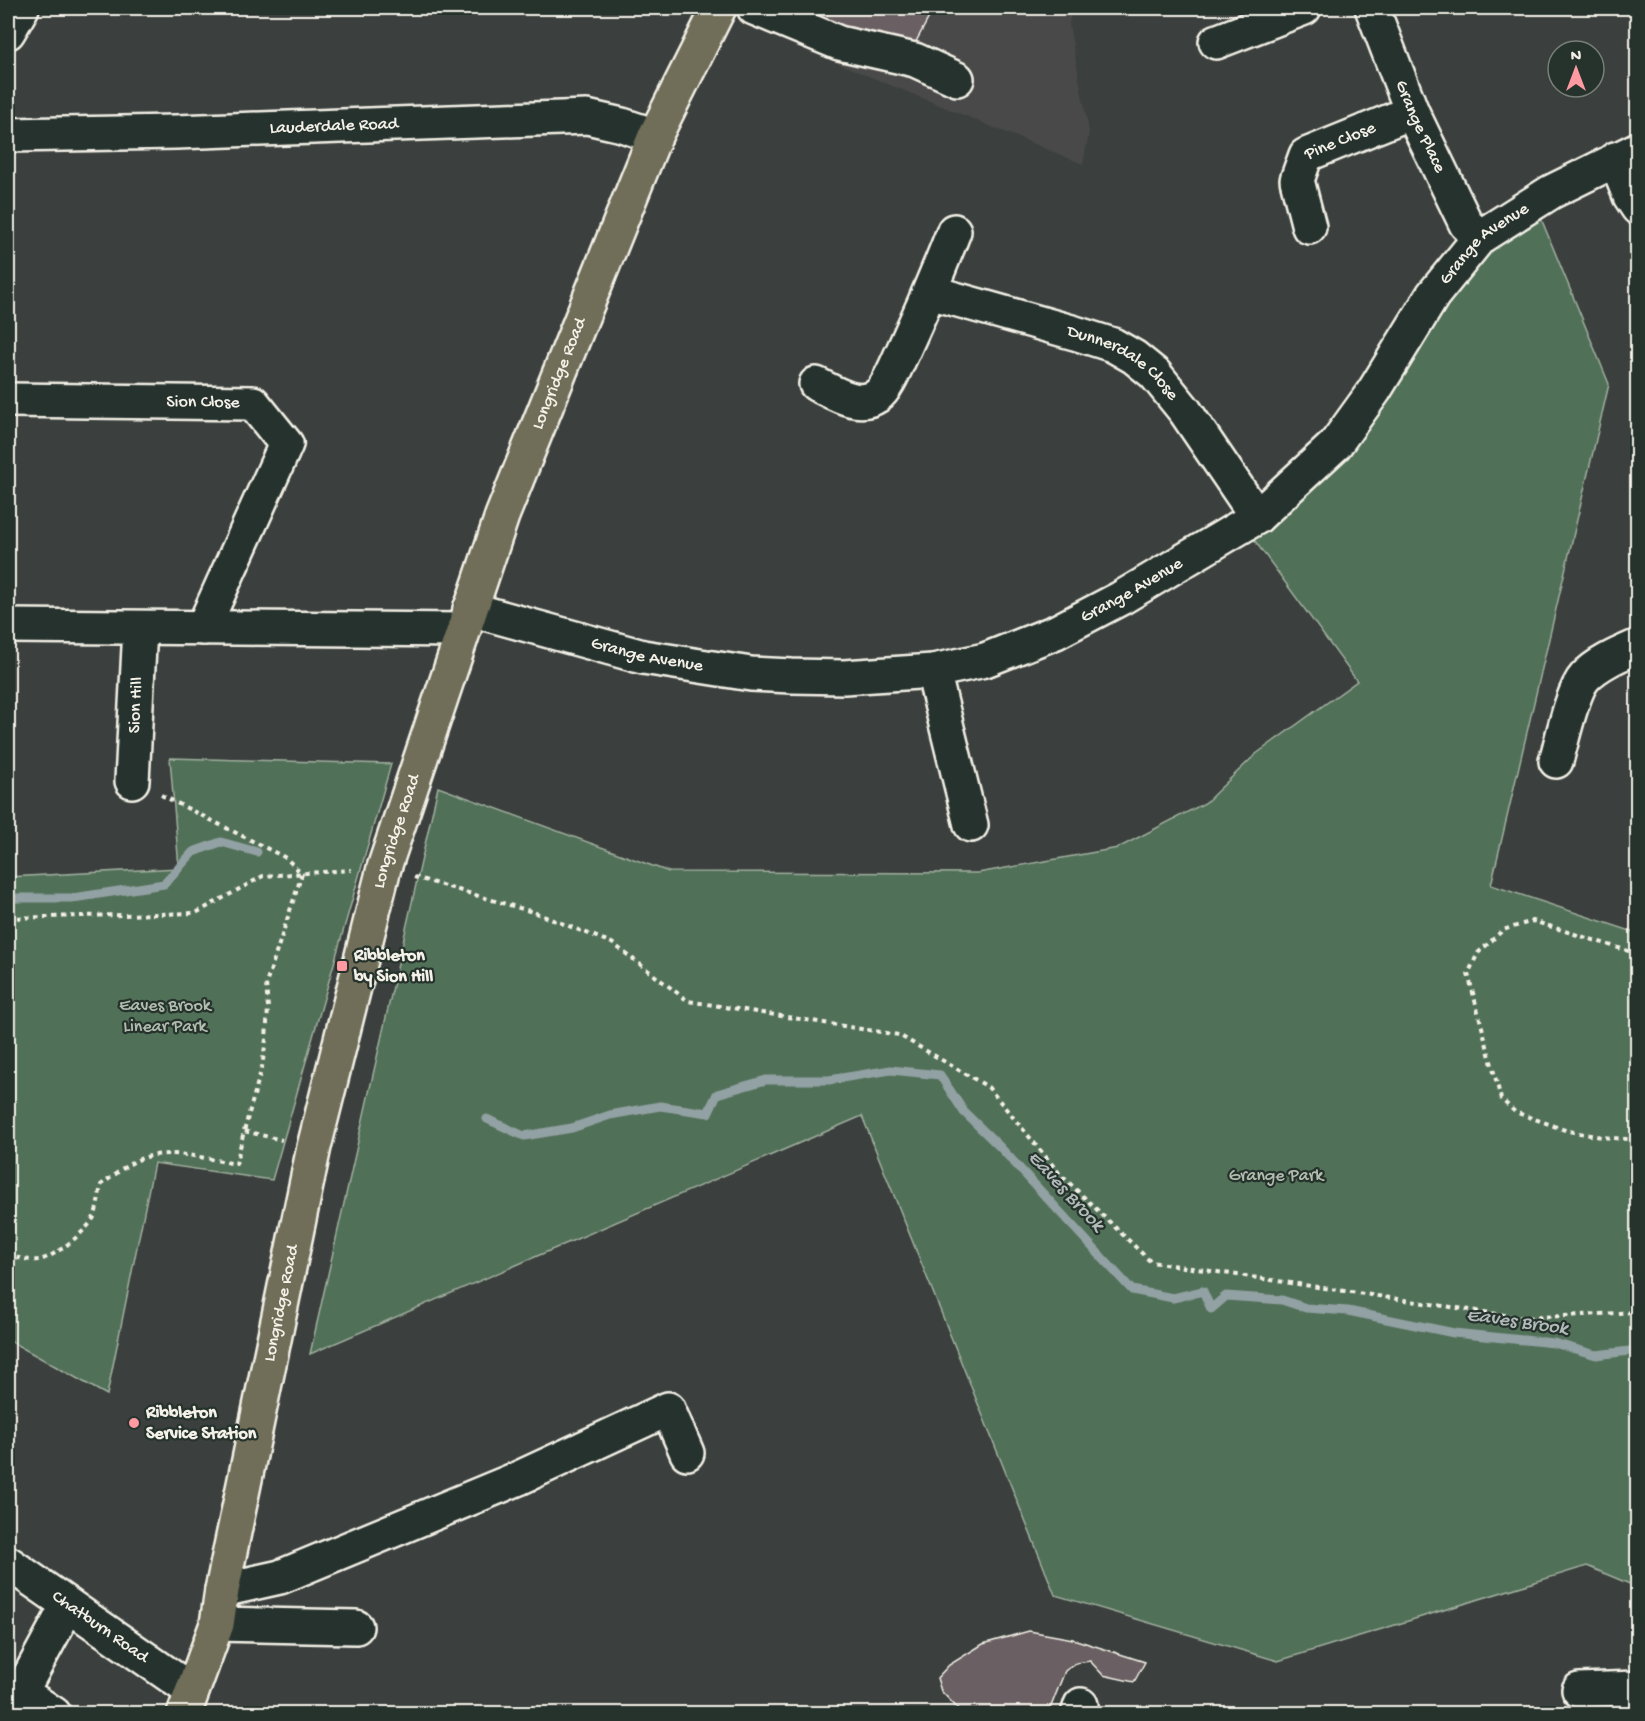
<svg xmlns="http://www.w3.org/2000/svg" width="1645" height="1721" viewBox="0 0 1645 1721" font-family="'Gochi Hand',sans-serif">
	<style>
		.built { fill: #494a49 }
		.green { fill: #517059; stroke: #a2b0a0; stroke-width: 1.5 }
		.lines { fill: none; stroke-linecap: round; stroke-linejoin: round }
		.stream { stroke: #92a1a3; stroke-width: 9 }
		.building { fill: #6b6064; stroke: #f4f1e8; stroke-width: 1.5 }
		.minor-casing { stroke: #f4f1e8; stroke-width: 38 }
		.major-casing { stroke: #f4f1e8; stroke-width: 38 }
		.path { stroke: #f4f1e8; stroke-width: 4; stroke-dasharray: 4.5 4.5; stroke-linecap: butt }
		.minor { stroke: #26332d; stroke-width: 33 }
		.major { stroke: #706e59; stroke-width: 33 }
		.poi-dot { fill: #ff9aa2; stroke: #26332d; stroke-width: 2 }
		.labels { text-anchor: middle; dominant-baseline: central; stroke-width: 4.5; stroke-linejoin: round; paint-order: stroke }
		.street-label { font-size: 18px; fill: #f4f1e8; stroke: #26332d }
		.poi-label { font-size: 18px; font-weight: bold; fill: #f4f1e8; stroke: #26332d; text-anchor: start }
		.park-label { font-size: 18px; fill: #b3bdaf; stroke: #26332d }
		.water-label { font-size: 20px; font-style: italic; fill: #b2bbba; stroke: #26332d }
	</style>
	<rect width="100%" height="100%" fill="#3b403e"/>
	<filter id="ink" filterUnits="userSpaceOnUse"><feTurbulence type="fractalNoise" baseFrequency=".0167" numOctaves="2"/><feDisplacementMap in="SourceGraphic" scale="12" xChannelSelector="R" yChannelSelector="G"/><feConvolveMatrix kernelMatrix="1 2 1 2 8 2 1 2 1" color-interpolation-filters="sRGB"/></filter>
	<g filter="url(#ink)">
		<path class="built" d="M772,8H1072L1069,25L1089,132L1083,164L774,37Z"/>
		<path class="green" d="M1538,211L1609,384L1491,885L1637,933V1587L1587,1566L1278,1661L1055,1595L862,1116L310,1354L438,787L669,872L978,873L1118,848L1205,803L1256,754L1357,681L1252,537L1461,272Z
			M170,758L391,764L272,1180L154,1163L107,1395L8,1340V877L179,868Z"/>
		<g class="lines">
			<path class="stream" d="M8,898H73L164,884L193,852L221,842L257,852
				M487,1119L524,1136L572,1128L610,1115L660,1106L708,1113L717,1094L766,1080H829L891,1070L940,1075L964,1112L999,1146L1132,1290L1173,1298L1203,1291L1211,1309L1226,1296L1282,1300L1306,1308L1348,1311L1454,1333L1554,1343L1596,1355L1638,1350"/>
		</g>
		<path class="building" d="M794,8H934L912,49L883,35L876,48Z
			M1029,1631L1073,1639L1145,1662L1134,1682L1103,1675L1090,1661L1076,1663L1065,1671L1048,1714H963L941,1691L937,1678L949,1665L983,1644Z"/>
		<g class="lines">
			<g class="minor-casing">
				<g id="minor">
					<path d="M754,8L839,43L915,60L957,79"/>
					<path id="s1" d="M1372,8L1412,112L1466,224L1480,237"/>
					<path d="M8,32L22,8"/>
					<path d="M1216,42L1304,8"/>
					<path id="s2" d="M8,135L176,132L587,117L622,125L655,136"/>
					<path d="M1615,159L1630,196L1638,208"/>
					<path id="s3" d="M1309,227L1297,180L1306,155L1412,112"/>
					<path id="s4" d="M930,292L1075,333L1113,345L1134,357L1155,374L1185,411L1257,517"/>
					<path d="M816,384C833,392 858,409 877,396C888,388 897,363 903,351C921,312 938,272 954,231"/>
					<path id="s5" d="M8,400L253,403L286,444L203,628"/>
					<path id="s6" d="M470,609L643,657L751,674L792,676L844,677L933,671L985,660L1056,632L1121,598L1257,517L1335,445L1374,391L1433,295L1480,237L1551,192L1638,149"/>
					<path d="M8,626L463,630"/>
					<path d="M933,671L971,825"/>
					<path d="M1556,761C1562,741 1572,691 1585,677C1598,663 1620,654 1638,646"/>
					<path id="s7" d="M132,781L140,628"/>
					<path id="s8" d="M8,1563L192,1691"/>
					<path d="M222,1590L280,1577L519,1478L668,1409L687,1453"/>
					<path d="M217,1624L356,1627"/>
					<path d="M1579,1690L1638,1688"/>
					<path d="M54,1714L21,1692L68,1605"/>
					<path d="M1078,1714L1081,1705"/>
				</g>
			</g>
			<g class="major-casing">
				<g id="major">
					<path id="s9" d="M184,1714L217,1624L222,1590L314,1147L384,868L502,516L655,136L719,8"/>
				</g>
			</g>
			<path class="path" d="M161,795L286,858L302,874L266,984L268,1008L266,1039L262,1067L244,1131
				M414,877L533,912L612,943L688,1001L899,1035L988,1087L1060,1174L1151,1262L1524,1318L1638,1312
				M8,918L196,913L263,876L351,870
				M1638,954L1533,921L1503,930L1478,953L1468,974L1501,1099L1515,1112L1568,1131L1602,1137L1638,1140
				M8,1254C15,1258 30,1261 39,1260C55,1257 87,1231 94,1217C98,1208 99,1194 101,1185C115,1175 130,1161 146,1157C174,1149 208,1159 236,1164L244,1131L282,1140"/>
			<use href="#minor" class="minor"/>
			<use href="#major" class="major"/>
		</g>
	</g>
	<g class="poi-dot">
		<rect x="336" y="960" width="12" height="12" rx="3"/>
		<circle cx="134" cy="1423" r="6"/>
	</g>
	<g class="labels">
		<g class="street-label">
			<text stroke="none"><textPath href="#s1" startOffset="128">Grange Place</textPath></text>
			<text stroke="none"><textPath href="#s2" startOffset="326">Lauderdale Road</textPath></text>
			<text stroke="none"><textPath href="#s3" startOffset="112">Pine Close</textPath></text>
			<text stroke="none"><textPath href="#s6" startOffset="1191">Grange Avenue</textPath></text>
			<text stroke="none"><textPath href="#s4" startOffset="208">Dunnerdale Close</textPath></text>
			<text stroke="none"><textPath href="#s9" startOffset="1395">Longridge Road</textPath></text>
			<text stroke="none"><textPath href="#s5" startOffset="195">Sion Close</textPath></text>
			<text stroke="none"><textPath href="#s6" startOffset="687">Grange Avenue</textPath></text>
			<text stroke="none"><textPath href="#s6" startOffset="183">Grange Avenue</textPath></text>
			<text stroke="none"><textPath href="#s7" startOffset="76">Sion Hill</textPath></text>
			<text stroke="none"><textPath href="#s9" startOffset="909">Longridge Road</textPath></text>
			<text stroke="none"><textPath href="#s9" startOffset="423">Longridge Road</textPath></text>
			<text stroke="none"><textPath href="#s8" startOffset="112">Chatburn Road</textPath></text>
		</g>
		<g class="poi-label">
			<text x="354" y="956">Ribbleton<tspan x="354" dy="21">by Sion Hill</tspan></text>
			<text x="146" y="1413">Ribbleton<tspan x="146" dy="21">Service Station</tspan></text>
		</g>
		<g class="park-label">
			<text x="165" y="1006">Eaves Brook<tspan x="165" dy="21">Linear Park</tspan></text>
			<text x="1276" y="1176">Grange Park</text>
		</g>
		<g class="water-label">
			<text transform="translate(1065 1192) rotate(47)">Eaves Brook</text>
			<text transform="translate(1517 1323) rotate(8)">Eaves Brook</text>
		</g>
	</g>
	<rect width="1645" height="1721" fill="none" stroke="#26332d" stroke-width="30"/>
	<rect x="15" y="15" width="1615" height="1691" fill="none" stroke="#f4f1e8" stroke-width="2" filter="url(#ink)"/>
	<g transform="translate(1576 69)"><circle r="28" fill="#26332d" stroke="#787f78" stroke-width="1.5"/>
	<path d="M0-4.5L10 22L0 15L-10 22Z" fill="#ff9aa2"/>
	<text y="-9" font-size="16" font-weight="bold" text-anchor="middle" fill="#f4f1e8">N</text>
	</g>
</svg>
